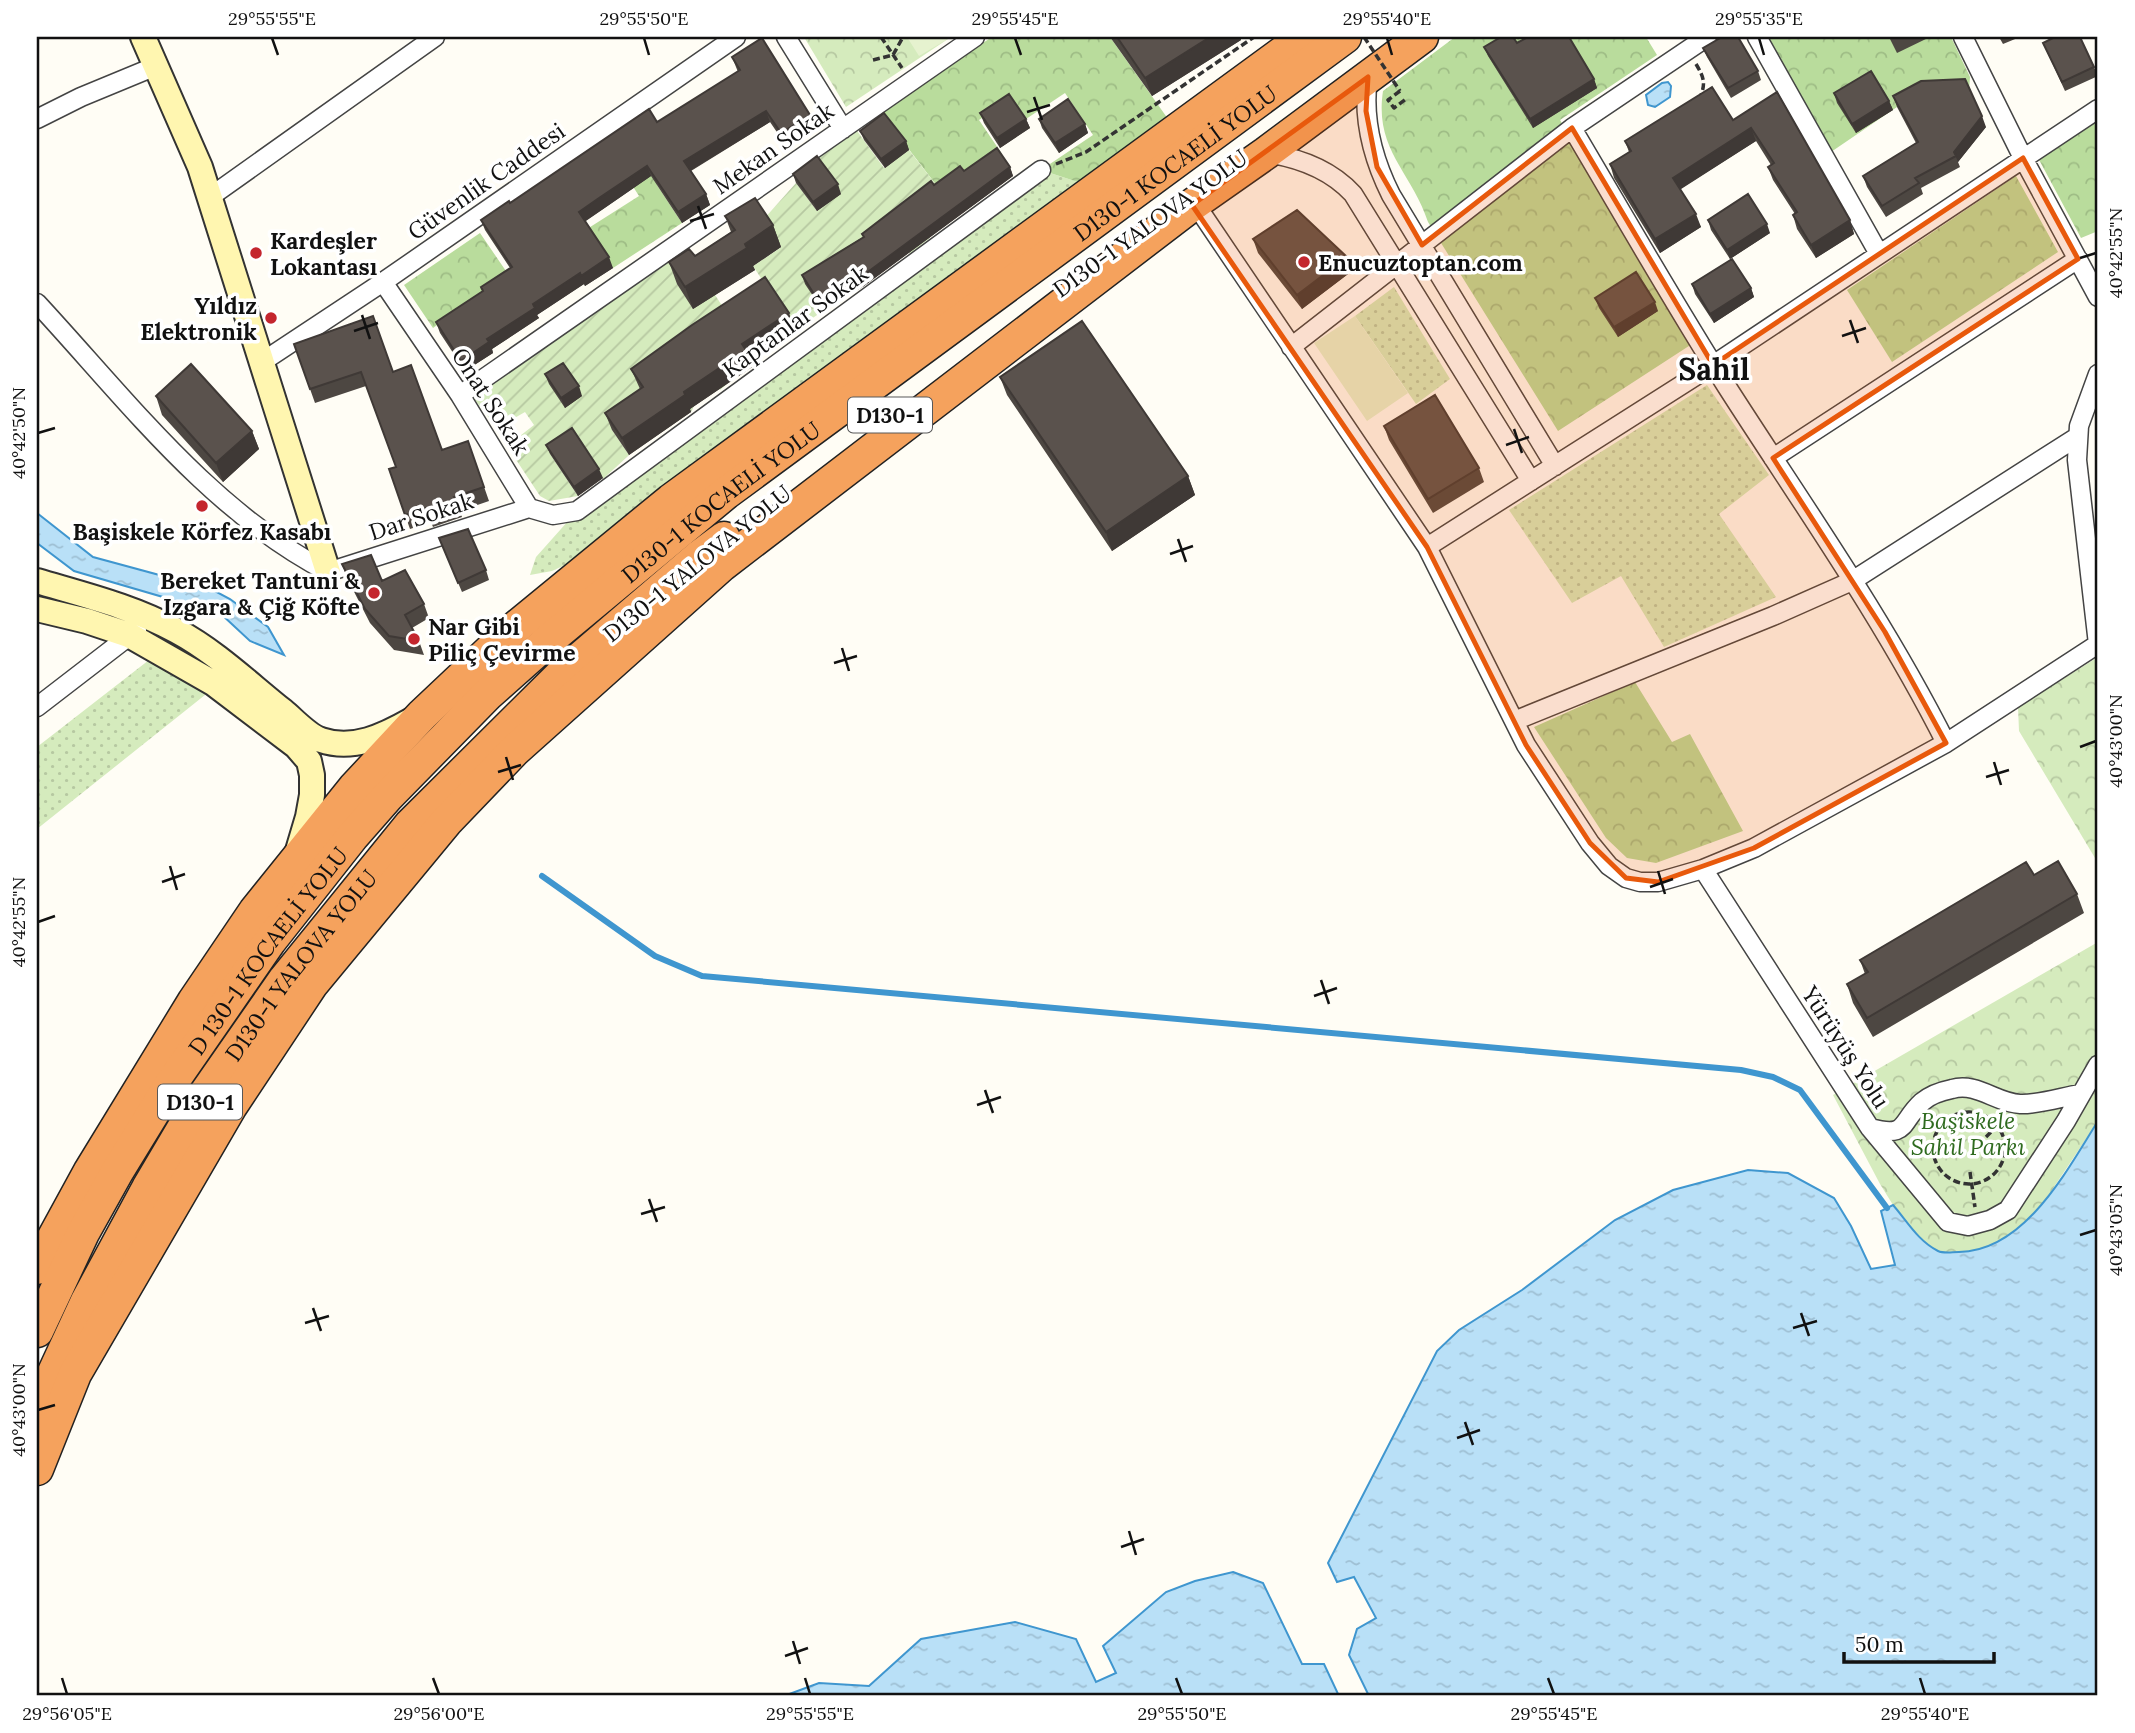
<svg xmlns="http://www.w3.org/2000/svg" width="2135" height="1733" viewBox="0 0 2135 1733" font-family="Lora,serif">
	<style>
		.grass { fill: url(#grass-dots) }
		.forest { fill: url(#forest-crowns) }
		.park { fill: url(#park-crowns) }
		.garden { fill: url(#garden-furrows) }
		.pitch { fill: #e6f2cf }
		.water { fill: url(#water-ripples); stroke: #3f96cf; stroke-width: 2 }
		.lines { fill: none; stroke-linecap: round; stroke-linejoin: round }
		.stream { stroke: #3f96cf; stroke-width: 6 }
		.street-casing { stroke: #444; stroke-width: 21 }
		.secondary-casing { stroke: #333; stroke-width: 28 }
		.highway-casing { stroke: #222; stroke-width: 35 }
		.path { stroke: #333; stroke-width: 3.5; stroke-dasharray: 7 3.5; stroke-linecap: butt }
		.street { stroke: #fff; stroke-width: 18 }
		.secondary { stroke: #fff6b0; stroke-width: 24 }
		.highway { stroke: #f5a25d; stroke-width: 32 }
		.path-bridge { stroke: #333; stroke-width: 3.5; stroke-dasharray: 7 3.5; stroke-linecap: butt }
		.wall { fill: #4d4742 }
		.shaded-wall { fill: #3f3936 }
		.building { fill: #5a524d; stroke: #3f3936; stroke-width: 2 }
		.marked { fill: #e8590c; fill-opacity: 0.2; stroke: #e8590c; stroke-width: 5; stroke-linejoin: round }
		.ticks { fill: none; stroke: #111; stroke-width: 2.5 }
		.poi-dot { fill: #c4262e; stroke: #fff; stroke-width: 2.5 }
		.labels { text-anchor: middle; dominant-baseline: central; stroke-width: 7; stroke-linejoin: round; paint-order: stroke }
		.shield { fill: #fff; stroke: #585858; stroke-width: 2 }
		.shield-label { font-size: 21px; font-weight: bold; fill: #111 }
		.street-label { font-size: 23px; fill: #111; stroke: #fff }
		.poi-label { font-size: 23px; font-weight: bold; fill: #111; stroke: #fff; text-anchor: start }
		.park-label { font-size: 23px; font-style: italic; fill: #2f6b1f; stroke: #fff }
		.district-label { font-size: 30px; font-weight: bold; fill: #111; stroke: #fff }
		.neatline { fill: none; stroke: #111; stroke-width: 2.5 }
		.ticks-label { font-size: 18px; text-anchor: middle; fill: #111 }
	</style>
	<defs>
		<pattern id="grass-dots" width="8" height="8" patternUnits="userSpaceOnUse" patternTransform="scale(1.75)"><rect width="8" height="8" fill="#d5ebbd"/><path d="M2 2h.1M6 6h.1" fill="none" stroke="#b6c8a1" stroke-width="1.8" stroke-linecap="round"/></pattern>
		<pattern id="forest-crowns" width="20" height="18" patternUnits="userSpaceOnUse" patternTransform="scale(1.75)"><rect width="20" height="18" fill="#b9dc9c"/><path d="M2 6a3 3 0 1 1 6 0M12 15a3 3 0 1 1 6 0" fill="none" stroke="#9ebc85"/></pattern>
		<pattern id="park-crowns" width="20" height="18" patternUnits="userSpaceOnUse" patternTransform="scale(1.75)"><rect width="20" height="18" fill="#d5ebbd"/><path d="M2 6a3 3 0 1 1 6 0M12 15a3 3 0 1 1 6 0" fill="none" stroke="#b6c8a1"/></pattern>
		<pattern id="garden-furrows" width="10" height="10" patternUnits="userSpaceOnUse" patternTransform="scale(1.75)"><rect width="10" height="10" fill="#d5ebbd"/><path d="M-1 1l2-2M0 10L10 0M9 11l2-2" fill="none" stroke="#b6c8a1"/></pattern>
		<pattern id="water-ripples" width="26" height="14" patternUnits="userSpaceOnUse" patternTransform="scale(1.75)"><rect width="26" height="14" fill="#b9e0f7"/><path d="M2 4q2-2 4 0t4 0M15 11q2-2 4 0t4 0" fill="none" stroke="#9ebfd3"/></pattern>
	</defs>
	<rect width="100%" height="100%" fill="#fffdf5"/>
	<path class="grass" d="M1041,170L1087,185L589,554L552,571L530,575L536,557L577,511Z
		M1394,287L1450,379L1416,404L1355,316Z
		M1707,385L1769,475L1719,514L1776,597L1664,647L1621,576L1572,603L1509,510Z
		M158,653L215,687L37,829V747Z"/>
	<path class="forest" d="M992,37H1110L1173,126L1087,185L1041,170L1093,135L1065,93L1026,119L1012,98L979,120L1002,154L966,178L937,186L888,122L882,109Z
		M1455,37H1646L1657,55L1560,120L1692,344L1558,431L1428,222C1412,172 1374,150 1383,91Z
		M1767,37H1951L1970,77L1969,90L1921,94L1897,107L1831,152Z
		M2098,118V231L2081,238L2037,156Z
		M609,149L678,158L657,185L682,223L613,268L587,229L639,196Z
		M2016,176L2058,252L1892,362L1847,290Z
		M480,233L508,274L433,328L404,285Z
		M1635,682L1672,742L1690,734L1743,831L1656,863L1627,858L1606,838L1534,727Z"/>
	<path class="park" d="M804,37H951L846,107Z
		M2098,657V863L2019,731L2018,707Z
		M2098,942V1121L2040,1208L2008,1237L1974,1252L1941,1253L1923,1242L1893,1205L1880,1184L1833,1095Z"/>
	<path class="garden" d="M855,128L884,168L909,150L937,186L908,208L930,238L910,254L890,226L806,284L823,311L795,330L753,266L780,248L763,220L796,183L817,211L813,155Z
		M683,246L755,356L752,367L724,325L727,384L720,390L692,348L667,364L694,406L691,412L663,370L650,404L612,430L629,455L603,479L576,438L550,454L578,496L549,501L540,496L507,446L534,425L525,412L497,428L471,395Z"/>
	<path class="pitch" d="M907,37H951L919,56Z
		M1355,316L1408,393L1367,421L1314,343Z"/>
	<path class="water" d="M1668,82L1671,86L1670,97L1655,107L1648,105L1646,95L1662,83Z
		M37,513L93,557L211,589L230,599L268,627L284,655L250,641L221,614L74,571L37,543Z
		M2098,1121V1696H1369L1349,1655L1357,1629L1376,1618L1354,1577L1337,1582L1328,1563L1437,1351L1459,1330L1522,1290L1615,1220L1673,1190L1748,1170L1788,1173L1834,1198L1851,1226L1871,1269L1895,1265L1881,1211L1893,1205C1907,1221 1918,1241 1938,1251C1944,1254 1952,1252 1959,1252C2025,1251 2067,1170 2098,1121Z
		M1233,1572L1263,1583L1302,1664H1324L1339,1696H784L819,1683L869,1686L921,1639L1015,1622L1076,1639L1096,1682L1116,1673L1103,1646L1166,1592L1195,1581Z"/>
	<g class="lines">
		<path class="stream" d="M542,876L655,956L702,976L1741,1070L1773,1077L1800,1090L1887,1208"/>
		<g class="street-casing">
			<path id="street" d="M786,37L843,129
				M1757,37L1879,254
				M1963,37L2023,158L2098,297
				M1368,77C1362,119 1372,157 1391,195L1555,466
				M37,119L81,97L156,66
				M1572,128C1623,214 1673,302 1727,387C1802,504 1883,618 1946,743
				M1266,153C1300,158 1330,169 1353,194L1531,481
				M210,197L435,37
				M1192,205L1200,211L1427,547L1526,745L1590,843L1609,866L1626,878L1640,882H1658L1703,869L1754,848L1946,743L2098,644
				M383,282L460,395L529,508L553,515L577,511L1041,170
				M37,303C126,399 210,511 328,572L529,508
				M1291,347L1572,128L1707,37
				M262,362L383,282L736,37
				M460,395L975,37
				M1773,458L2078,259
				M1427,547L1713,365L2098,109
				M2098,644L2077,460L2079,426L2098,374
				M37,707L137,630
				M1514,721L1773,616L1852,581L2077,437
				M1703,869L1870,1128L1948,1222L1968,1226L1990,1220L2008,1210L2066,1121L2098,1065
				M1870,1128C1909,1138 1899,1123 1922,1102C1930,1095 1942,1091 1952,1089C1977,1082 1996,1103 2020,1104C2037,1105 2062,1097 2080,1094"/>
		</g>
		<g class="secondary-casing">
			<path id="secondary" d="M143,37L200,167L328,572
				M37,581C84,595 134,607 177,631C216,652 249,684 283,711C294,720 308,736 321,740C353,751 384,736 412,720
				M37,609L87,621L129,635L213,683L296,746L309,761L312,775V795L308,817L297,854"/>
		</g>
		<g class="highway-casing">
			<g id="highway">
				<path d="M37,1268L90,1171L194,1001L255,911L354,788L422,715L510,632L671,500L1304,37"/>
				<path id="s1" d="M37,1331L83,1233L117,1172L169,1087L270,941L352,837L388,796L487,695L549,640L726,493L1345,37"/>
				<path id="s2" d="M37,1409L87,1301L148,1188L196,1107L285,979L410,825L563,673L701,555L724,538"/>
				<path d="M37,1469L75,1374L231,1106L312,984L446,822L515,750L722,565L1192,205L1266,153L1422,37"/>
			</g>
		</g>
		<path class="path" d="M881,37L902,68
			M873,60L893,55L903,37
			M1696,64C1703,76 1706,82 1701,95
			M1400,91L1388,100L1394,108L1406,99
			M1056,164L1086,152L1254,37
			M1933 1148a36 36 0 1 1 72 0a36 36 0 1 1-72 0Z
			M1933,1114L1954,1134
			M1986,1137L2003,1120
			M1970,1172L1975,1207"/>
		<use href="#street" class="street"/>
		<use href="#secondary" class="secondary"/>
		<use href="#highway" class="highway"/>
		<path class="path-bridge" d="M1364,37L1400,91"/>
	</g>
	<path class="wall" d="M1110,37H1240L1241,40L1152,96Z
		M1889,37H1930L1897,53Z
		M1999,37H2020L2003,44Z
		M1517,43L1594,79L1597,88L1533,128L1488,56L1484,47Z
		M2043,43L2094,67L2098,76L2065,91Z
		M1703,48L1758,71L1761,80L1731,98L1707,57Z
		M732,57L810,115L814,125L785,144L770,122L691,171L706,194L710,205L682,223L651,176L603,209L585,221L613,268L585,286L584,284L537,315L539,318L492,349L493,353L465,371L440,333L436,322L483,291L481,287L510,268L485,230L481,220L657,122L738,72Z
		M1777,92L1850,220L1854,234L1816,258L1797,229L1793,215L1795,214L1773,180L1768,167L1771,165L1756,141L1680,189L1701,227L1660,253L1614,178L1610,164L1629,152L1625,141L1733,120Z
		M1834,93L1889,101L1893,110L1856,133L1837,103Z
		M1893,96L1986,127L1958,162L1960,167L1921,188L1923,194L1886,217L1867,187L1863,176L1916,143L1897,107Z
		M980,113L1026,119L1030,128L1000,148L984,123Z
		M1039,119L1085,124L1088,133L1059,153L1042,128Z
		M860,131L906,141L909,150L885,168L864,140Z
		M1010,167L1013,176L864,286L823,311L805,284L802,275L863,237L862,234L934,185L964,171Z
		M793,174L841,194L817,211L796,183Z
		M725,216L773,225L781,247L753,266L755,270L693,309L677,284L669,262L695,256L731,232Z
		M1708,220L1770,233L1730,259L1711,230Z
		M1253,239L1352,271L1302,309L1258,253Z
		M1692,284L1751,288L1754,297L1714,323L1695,294Z
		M1595,298L1658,311L1618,337L1599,308Z
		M795,330L749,360L752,367L690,409L691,412L629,455L612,430L605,413L640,389L631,369Z
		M294,344L393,372L442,450L468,441L489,501L460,511L462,517L433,527L431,522L410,529L389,469L396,467L366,386L315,403Z
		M545,374L582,396L565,408L549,384Z
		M1000,377L1188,476L1195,495L1112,551L1007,395Z
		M156,396L252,431L259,449L223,482L162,415Z
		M1384,426L1479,468L1484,482L1433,513L1389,440Z
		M546,445L603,478L578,496L550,454Z
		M439,538L486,570L489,580L462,592Z
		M342,564L382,581L424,604L429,618L412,628L419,641L424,655L394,650L370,623L347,578Z
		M2034,875L2077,894L2084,913L1873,1037L1853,1003L1847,984L1865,974L1860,960Z"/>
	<path class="shaded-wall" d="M1210,37H1240L1241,40L1152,96L1145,78Z
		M1594,79L1597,88L1533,128L1530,119Z
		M1889,101L1893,110L1856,133L1852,124Z
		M766,111L770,122L688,172L684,161Z
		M810,115L814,125L785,144L781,133Z
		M1982,116L1986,127L1958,162L1954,152Z
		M1026,119L1030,128L1000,148L997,138Z
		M1085,124L1088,133L1059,153L1055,143Z
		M1751,128L1756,141L1678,191L1673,178Z
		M906,141L909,150L885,168L881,159Z
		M647,166L651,176L583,223L579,212Z
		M1010,167L1013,176L864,286L823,311L819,302Z
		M838,184L841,194L817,211L813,202Z
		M706,194L710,205L682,223L678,212Z
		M1696,214L1701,227L1660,253L1655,239Z
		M1850,220L1854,234L1816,258L1811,245Z
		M1767,224L1770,233L1730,259L1727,250Z
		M773,225L781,247L753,266L755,270L693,309L685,287Z
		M609,257L613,268L585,286L581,276Z
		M1347,257L1352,271L1302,309L1297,295Z
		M580,273L584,284L537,315L539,318L492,349L493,353L465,371L461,361L533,304Z
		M1751,288L1754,297L1714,323L1710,314Z
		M1655,302L1658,311L1618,337L1614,327Z
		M789,313L795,330L749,360L752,367L690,409L691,412L629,455L622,438L684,392L742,344Z
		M579,386L582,396L565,408L561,398Z
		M252,431L259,449L223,482L216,463Z
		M599,469L603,478L578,496L574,487Z
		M1188,476L1195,495L1112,551L1106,532Z"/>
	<path class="building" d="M1117,37H1210L1145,78Z
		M1501,37H1513L1517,43L1528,37H1569L1594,79L1530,119L1484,47Z
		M1722,37H1738L1758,71L1728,88L1703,48Z
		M2055,37H2080L2094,67L2062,82L2043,43Z
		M762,38L810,115L781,133L766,111L684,161L706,194L678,212L647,166L599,198L579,212L609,257L581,276L580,273L533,304L535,308L487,339L489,342L461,361L436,322L483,291L481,287L512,267L481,220L509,201L510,203L649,109L657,122L740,70L732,57Z
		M1871,71L1889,101L1852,124L1834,93Z
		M1965,79L1982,116L1954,152L1956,156L1915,178L1919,183L1882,206L1863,176L1918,142L1893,96L1921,81Z
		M1712,87L1733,120L1777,92L1850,220L1811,245L1793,215L1797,212L1768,167L1774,163L1751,128L1673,178L1696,214L1655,239L1610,164L1631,151L1625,141Z
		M1009,94L1026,119L997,138L980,113Z
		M1068,99L1085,124L1055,143L1039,119Z
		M884,113L906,141L881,159L860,131Z
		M997,148L1010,167L861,277L819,302L802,275L864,237L862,234L931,181L934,185L960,166L964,171Z
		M817,156L838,184L813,202L793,174Z
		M1748,194L1767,224L1727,250L1708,220Z
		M755,198L773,225L745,244L747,248L685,287L669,262L689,249L695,256L735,230L725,216Z
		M1297,210L1347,257L1297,295L1253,239Z
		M1732,259L1751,288L1710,314L1692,284Z
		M1636,272L1655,302L1614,327L1595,298Z
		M765,277L789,313L742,344L746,350L684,392L685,395L622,438L605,413L643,387L631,369L692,325Z
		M373,316L393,372L411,365L442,450L468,441L484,487L454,497L457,503L428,513L425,508L405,515L389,469L396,467L361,372L310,389L294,344Z
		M1082,321L1188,476L1106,532L1000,377Z
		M563,363L579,386L561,398L545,374Z
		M191,364L252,431L216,463L156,396Z
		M1435,395L1479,468L1428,499L1384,426Z
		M572,428L599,469L574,487L546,445Z
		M468,529L486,570L458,583L439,538Z
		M371,555L382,581L405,570L424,604L405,615L419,641L389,636L365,609L342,564Z
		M2058,861L2077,894L1867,1018L1847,984L1868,972L1860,960L2026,862L2034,875Z"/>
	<path class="marked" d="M1368,77L1366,111L1377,167L1422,245L1572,128L1713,365L2023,158L2078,259L1773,458L1885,632L1946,743L1754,848L1658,882L1626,878L1590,843L1526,745L1427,547L1192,205Z"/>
	<path class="ticks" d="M272,38L278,55M644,38L649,55M1015,38L1021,55M1387,38L1392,55M1759,38L1764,55M1034,97L1042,120M1027,112L1050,105M698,206L706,229M690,221L714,214M2080,258L2096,253M362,315L370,339M1850,320L1858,343M354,331L378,323M1842,336L1866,328M1514,429L1522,453M38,433L55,428M1506,445L1529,437M1178,539L1186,562M1170,554L1193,546M842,648L849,671M834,663L857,656M2080,747L2096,741M506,757L513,780M1994,762L2001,785M498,772L521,765M1986,777L2009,770M170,866L177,890M1658,871L1665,894M162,882L185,874M1650,887L1673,879M38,922L55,916M1321,980L1329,1004M1314,996L1337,988M985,1090L993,1113M977,1105L1001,1097M649,1199L657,1222M641,1214L665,1207M2080,1235L2096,1230M313,1308L321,1331M1801,1313L1809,1336M305,1323L329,1316M1793,1328L1817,1321M38,1410L55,1405M1465,1422L1473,1445M1457,1438L1480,1430M1129,1531L1136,1555M1121,1547L1144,1539M793,1641L800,1664M785,1656L808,1648M62,1678L67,1694M433,1678L439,1694M805,1678L810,1694M1176,1678L1182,1694M1548,1678L1554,1694M1920,1678L1925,1694"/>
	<g class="poi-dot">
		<circle cx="256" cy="253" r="7"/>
		<circle cx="1304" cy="262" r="7"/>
		<circle cx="271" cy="318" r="7"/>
		<circle cx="202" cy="506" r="7"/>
		<circle cx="374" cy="593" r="7"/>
		<circle cx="414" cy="639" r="7"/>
	</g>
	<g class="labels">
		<g class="shield">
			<rect x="848" y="397.5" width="84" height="35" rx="5"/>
			<rect x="158" y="1084.5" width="84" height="35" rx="5"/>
		</g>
		<g class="shield-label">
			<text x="890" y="415">D130-1</text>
			<text x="200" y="1102">D130-1</text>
		</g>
		<g class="street-label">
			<text transform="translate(773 148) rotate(-35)">Mekan Sokak</text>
			<text stroke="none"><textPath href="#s1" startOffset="1654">D130-1 KOCAELİ YOLU</textPath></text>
			<text transform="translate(486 181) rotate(-35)">Güvenlik Caddesi</text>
			<text transform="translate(1150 223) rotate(-36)">D130-1 YALOVA YOLU</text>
			<text transform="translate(795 321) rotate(-36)">Kaptanlar Sokak</text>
			<text transform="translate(491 401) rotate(57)">Onat Sokak</text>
			<text stroke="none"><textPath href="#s1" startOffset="1087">D130-1 KOCAELİ YOLU</textPath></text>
			<text transform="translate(421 516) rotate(-18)">Dar Sokak</text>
			<text transform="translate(697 563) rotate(-39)">D130-1 YALOVA YOLU</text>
			<text stroke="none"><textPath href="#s1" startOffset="446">D 130-1 KOCAELİ YOLU</textPath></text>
			<text stroke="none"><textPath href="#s2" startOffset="518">D130-1 YALOVA YOLU</textPath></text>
			<text transform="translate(1846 1047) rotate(57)">Yürüyüş Yolu</text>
		</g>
		<g class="poi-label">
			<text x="270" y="240">Kardeşler<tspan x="270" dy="26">Lokantası</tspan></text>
			<text x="1318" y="262">Enucuztoptan.com</text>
			<text x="257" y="305" text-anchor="end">Yıldız<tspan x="257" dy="26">Elektronik</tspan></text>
			<text x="202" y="531" text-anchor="middle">Başiskele Körfez Kasabı</text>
			<text x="360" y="580" text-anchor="end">Bereket Tantuni &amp;<tspan x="360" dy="26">Izgara &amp; Çiğ Köfte</tspan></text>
			<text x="428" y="626">Nar Gibi<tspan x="428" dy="26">Piliç Çevirme</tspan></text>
		</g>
		<g class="park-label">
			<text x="1968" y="1120">Başiskele<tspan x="1968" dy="26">Sahil Parkı</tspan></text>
		</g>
		<g class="district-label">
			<text x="1714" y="369">Sahil</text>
		</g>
	</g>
	<rect width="2135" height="1733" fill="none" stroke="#ffffff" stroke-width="77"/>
	<path d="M1844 1652v10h150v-10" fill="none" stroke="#111111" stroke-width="3.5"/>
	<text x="1855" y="1652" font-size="21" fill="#111111" stroke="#ffffff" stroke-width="5" paint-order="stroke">50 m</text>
	<rect x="38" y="38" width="2058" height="1656" class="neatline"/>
	<g class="ticks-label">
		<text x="272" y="25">29°55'55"E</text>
		<text x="644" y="25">29°55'50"E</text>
		<text x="1015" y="25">29°55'45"E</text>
		<text x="1387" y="25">29°55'40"E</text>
		<text x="1759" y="25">29°55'35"E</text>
		<text transform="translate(2116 253) rotate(-90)" y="6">40°42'55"N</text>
		<text transform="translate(19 433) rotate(-90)" y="6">40°42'50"N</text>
		<text transform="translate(2116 741) rotate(-90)" y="6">40°43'00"N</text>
		<text transform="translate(19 922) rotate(-90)" y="6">40°42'55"N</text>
		<text transform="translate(2116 1230) rotate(-90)" y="6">40°43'05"N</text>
		<text transform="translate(19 1410) rotate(-90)" y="6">40°43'00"N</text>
		<text x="67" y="1720">29°56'05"E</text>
		<text x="439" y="1720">29°56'00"E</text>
		<text x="810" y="1720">29°55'55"E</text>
		<text x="1182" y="1720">29°55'50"E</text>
		<text x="1554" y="1720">29°55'45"E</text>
		<text x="1925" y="1720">29°55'40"E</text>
	</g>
</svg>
